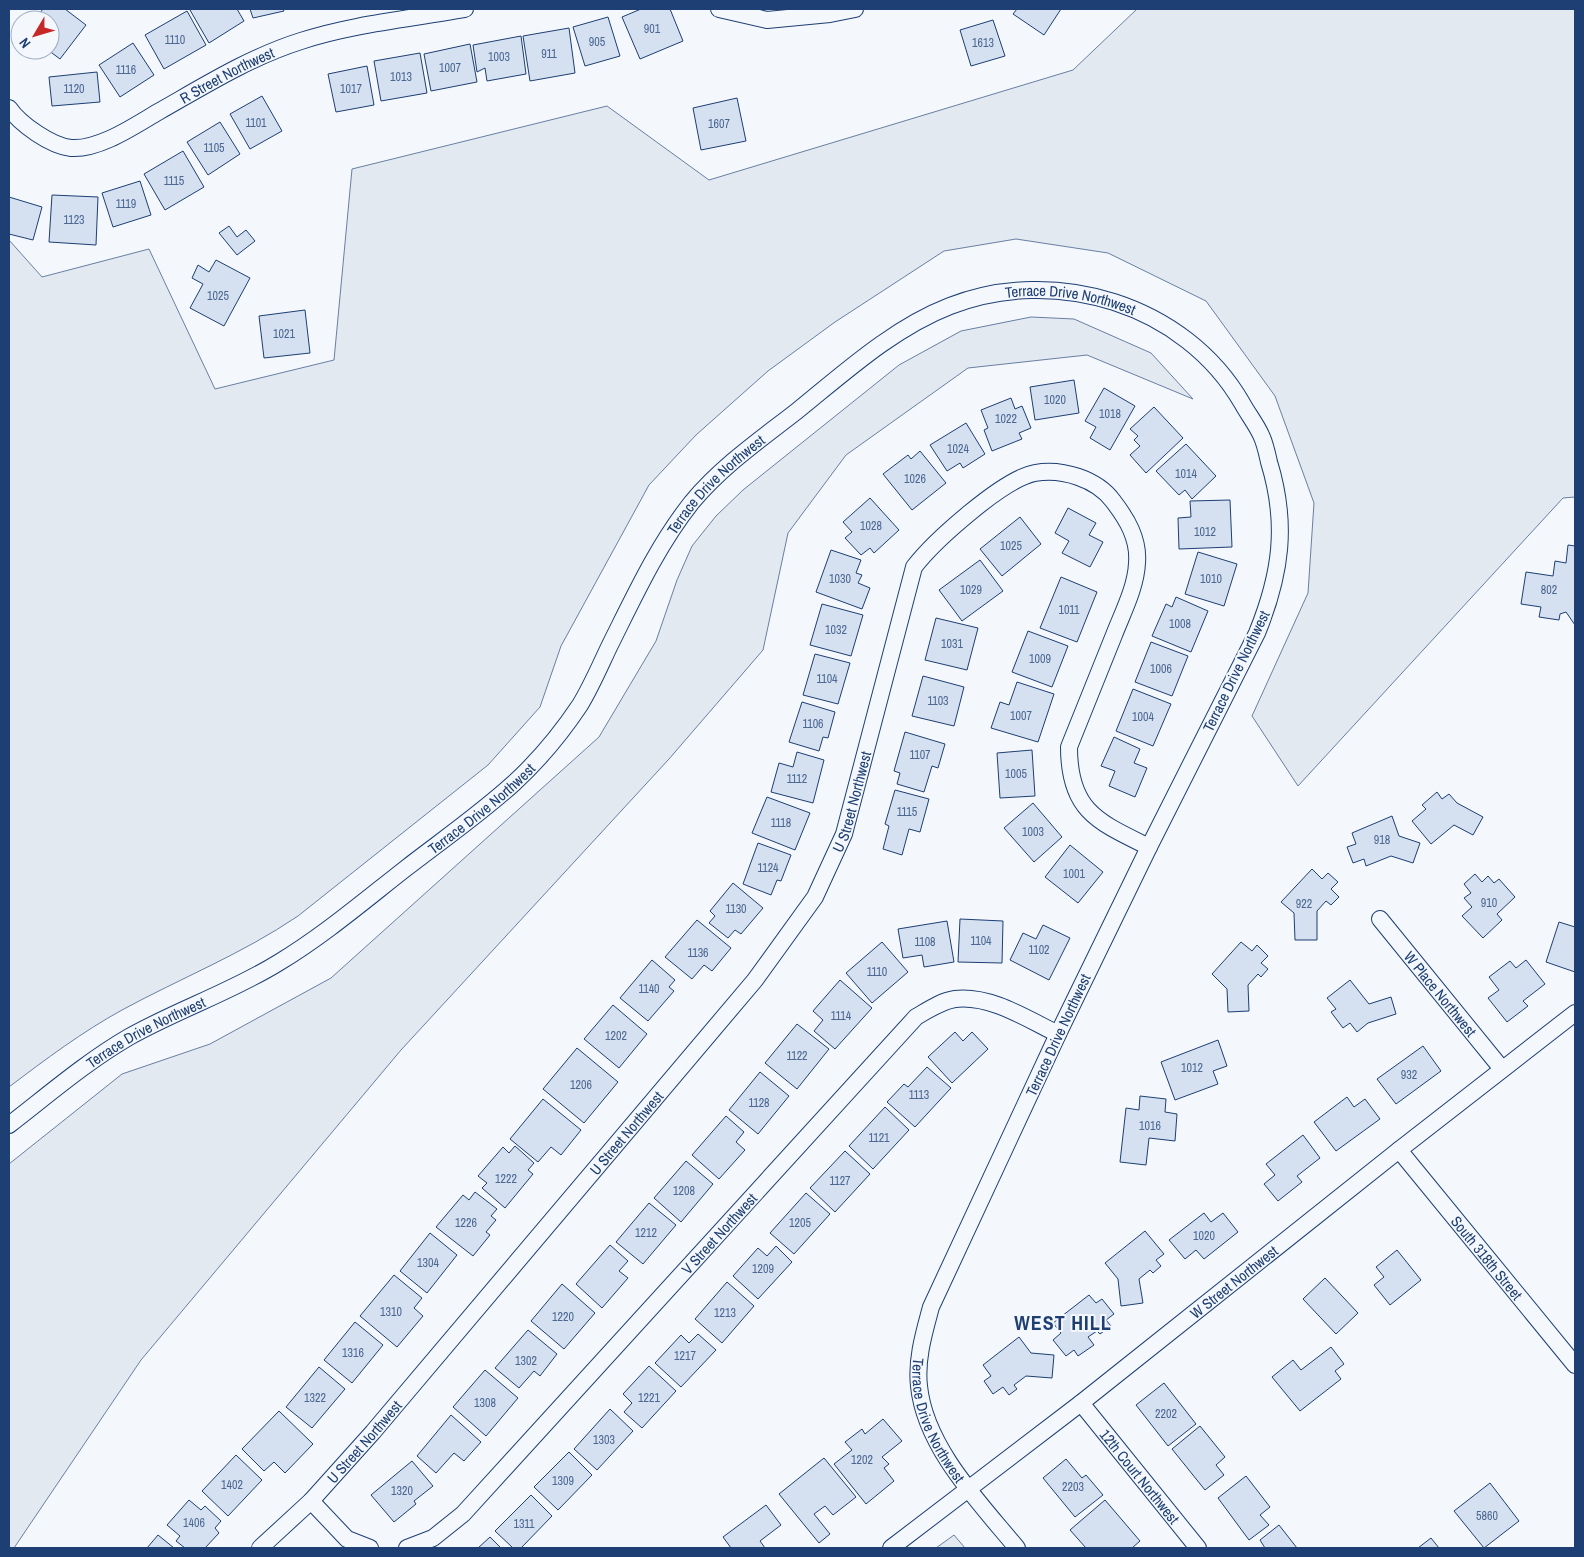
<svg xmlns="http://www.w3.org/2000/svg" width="1584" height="1557" viewBox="0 0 1584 1557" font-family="'Archivo Narrow',sans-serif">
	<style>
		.green { fill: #e3e9f0; stroke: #687fa3 }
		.building { fill: #d5e0f0; stroke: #1d3f73 }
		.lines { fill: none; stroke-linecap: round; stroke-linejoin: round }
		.street-casing { stroke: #1d3f73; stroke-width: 18 }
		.street { stroke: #f4f7fb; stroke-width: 16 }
		.labels { text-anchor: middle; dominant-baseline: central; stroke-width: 4; stroke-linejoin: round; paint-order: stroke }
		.number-label { font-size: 12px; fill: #4b6792 }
		.street-label { font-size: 15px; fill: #1d3f73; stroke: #f4f7fb }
		.district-label { font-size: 20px; font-weight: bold; letter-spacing: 1px; fill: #1d3f73; stroke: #f4f7fb }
	</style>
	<rect width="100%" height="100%" fill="#f4f7fb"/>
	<path class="green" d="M1137,9H1575V497L1563,498L1298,786L1252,716L1308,593L1314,503L1275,396L1206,301L1108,253L1016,239L944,251L835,322L768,371L696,435L649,485L561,646L540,707L488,765L298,916C242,954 181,978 122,1010C82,1032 46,1059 9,1087V240L42,277L149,249L215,389L334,360L352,169L607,106L709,180L1073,70Z
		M1031,317L1074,319L1151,353L1193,399L1087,355L968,368L846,455L788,533L763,650L669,759L401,1050L141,1360L14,1548H9V1164L122,1074L210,1044L331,978L599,737L656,641L677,580L692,546L716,516L743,490L899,365L961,331Z
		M954,1535L965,1548H936Z"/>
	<path class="building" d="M43,9H65L86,25L60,59L48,50H50V20H34Z
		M192,9H237L244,21L209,43L190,10Z
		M250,9H283L284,11L253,18Z
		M641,9H670L683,41L640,59L622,17Z
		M1017,9H1061L1044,35L1013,14Z
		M187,11L206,45L164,69L145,35Z
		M608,17L620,56L585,66L573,27Z
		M993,20L1005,56L971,66L960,30Z
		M569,28L575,73L530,81L523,36Z
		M521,36L526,74L487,81L485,68L477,72L473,45Z
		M133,43L154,75L120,97L99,65Z
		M470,44L477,82L431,91L424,54Z
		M420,53L427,93L381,101L374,61Z
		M367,66L374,105L336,112L328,74Z
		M97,72L100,102L52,106L49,77Z
		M262,96L282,131L250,149L230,114Z
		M737,98L746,141L701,150L693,108Z
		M220,122L240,154L208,175L187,142Z
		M183,151L204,187L165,210L144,174Z
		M140,181L151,215L113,227L102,193Z
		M52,195L98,197L96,245L49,242Z
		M9,197L42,207L33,240L9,234Z
		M229,226L237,237L246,230L255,241L237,255L219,233Z
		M216,260L250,278L224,326L190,308L203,284L192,278L198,265L209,272Z
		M305,310L310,353L264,358L259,316Z
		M1074,380L1079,413L1035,420L1030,387Z
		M1104,388L1135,406L1110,450L1090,438L1096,427L1085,421Z
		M1011,398L1015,409L1022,406L1031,428L1019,433L1022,439L992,451L984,430L988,428L981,410Z
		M1154,407L1183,438L1146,473L1130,455L1140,446L1134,440L1138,436L1130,429Z
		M966,423L985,454L963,468L960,463L947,471L930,445Z
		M1186,444L1216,476L1192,499L1185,490L1179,495L1156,471Z
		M920,451L946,483L912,510L883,474L908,455L911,459Z
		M870,498L899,530L874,553L870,548L861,555L845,538L852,532L843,522Z
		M1230,500L1232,547L1179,549L1178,518L1191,517L1190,501Z
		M1068,508L1096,523L1089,535L1103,542L1090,567L1062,553L1069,541L1055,533Z
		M1020,517L1041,544L1002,576L980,549Z
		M1568,545L1575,546V625L1566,612L1560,614L1559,620L1539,617L1541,607L1521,604L1526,572L1553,576L1555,561L1566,563Z
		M831,550L861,560L856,573L862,575L858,583L870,588L862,609L816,592Z
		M1198,552L1237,564L1224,606L1185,594Z
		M980,560L1003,591L962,621L939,590Z
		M1061,577L1097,592L1077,642L1040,628Z
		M1176,597L1208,611L1191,652L1152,636L1166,604L1172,607Z
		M822,604L863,615L851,656L810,645Z
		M936,618L978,628L967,670L925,660Z
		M1028,631L1068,646L1052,687L1012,672Z
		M1151,642L1188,656L1172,696L1135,682Z
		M815,654L850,663L838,704L803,695Z
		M923,676L964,687L954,726L912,716Z
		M1017,682L1054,694L1038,742L991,728L1000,702L1009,705Z
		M1133,689L1171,704L1153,746L1116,731Z
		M802,702L835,712L828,738L823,737L819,751L789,742Z
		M905,732L945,744L938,768L932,766L924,792L897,784L900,773L894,771Z
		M1114,737L1140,749L1134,763L1147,768L1135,797L1109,786L1115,771L1101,766Z
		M1032,750L1035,796L1000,798L997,753Z
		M797,752L824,760L813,803L771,792L779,763L793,767Z
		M895,790L929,799L920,832L909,829L902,855L883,849L889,826L885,824Z
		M1437,792L1442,799L1449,794L1457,803L1483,817L1473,835L1454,825L1431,844L1412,821L1426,809L1422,805Z
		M767,797L810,813L795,850L752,833Z
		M1033,803L1062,837L1034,862L1004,828Z
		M1392,816L1399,836L1420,843L1413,863L1391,856L1366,866L1364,859L1353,863L1347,847L1356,844L1352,833Z
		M758,843L791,855L781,881L777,880L771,895L743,884Z
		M1070,845L1103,872L1078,903L1045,877Z
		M1312,869L1322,879L1328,873L1338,882L1331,889L1339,897L1331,905L1326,901L1317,911V940H1295L1294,913L1281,902Z
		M1475,874L1482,882L1488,876L1494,883L1499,879L1515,897L1497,914L1502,920L1483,938L1462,916L1472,907L1464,898L1471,893L1464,884Z
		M733,883L763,908L741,934L735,930L728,938L709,923L715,916L710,911Z
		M960,919L1003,921L1002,963L958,962Z
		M697,920L731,948L712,971L704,965L692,979L665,957Z
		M947,921L954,962L924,967L922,955L903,958L898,929Z
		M1559,922L1575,927V972L1546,962Z
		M1043,925L1070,938L1049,980L1010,960L1023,933L1036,939Z
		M882,942L908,972L872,1003L846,973Z
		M1241,942L1252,951L1257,945L1268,956L1261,963L1268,969L1261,977L1258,974L1248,985L1249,1011L1228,1012L1227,989L1212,974Z
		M652,960L675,980L669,987L674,991L648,1021L620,998Z
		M1526,960L1545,984L1523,1001L1528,1006L1507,1022L1488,998L1499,990L1489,977L1510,961L1516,968Z
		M840,980L872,1008L835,1049L814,1031L823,1020L813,1011Z
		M1350,980L1369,1004L1391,997L1396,1014L1368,1023L1357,1032L1350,1023L1343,1028L1331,1012L1336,1009L1327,998Z
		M613,1005L647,1034L619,1068L584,1039Z
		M797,1024L829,1049L797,1089L765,1063Z
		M955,1032L963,1041L972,1032L988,1049L952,1083L928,1057Z
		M1218,1040L1227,1066L1213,1071L1218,1084L1175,1100L1161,1062Z
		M1423,1046L1441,1071L1396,1104L1377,1079Z
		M577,1048L618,1082L584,1123L543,1089Z
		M927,1067L951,1088L915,1127L887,1102L904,1084L908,1087Z
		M760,1072L789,1096L758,1134L729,1110Z
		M1140,1096L1166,1099L1165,1112L1177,1114L1175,1141L1149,1138L1146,1165L1120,1162L1126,1108L1139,1110Z
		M1347,1097L1354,1107L1365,1099L1380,1119L1336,1151L1314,1122Z
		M543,1099L581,1130L561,1155L551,1147L538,1162L510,1139Z
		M885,1107L909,1130L873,1169L849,1146Z
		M726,1116L744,1132L736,1142L745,1150L719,1179L692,1155Z
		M1303,1135L1320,1158L1297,1176L1302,1182L1278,1201L1264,1184L1275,1175L1266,1164Z
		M515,1146L534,1163L528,1170L533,1174L505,1208L482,1188L487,1183L478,1176L503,1147L509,1153Z
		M845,1151L870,1174L835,1212L810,1188Z
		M686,1161L713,1184L681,1222L654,1198Z
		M475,1192L497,1209L491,1216L496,1220L486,1232L490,1235L473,1256L436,1227L463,1195L469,1200Z
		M806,1193L830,1214L794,1254L770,1233Z
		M649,1203L676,1225L643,1264L616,1242Z
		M1204,1213L1211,1222L1223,1213L1238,1232L1204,1259L1196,1250L1185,1259L1169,1240Z
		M1145,1231L1164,1254L1156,1260L1161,1266L1153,1273L1150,1270L1139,1279L1143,1303L1121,1306L1118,1279L1105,1263Z
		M430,1233L457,1255L427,1293L400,1271Z
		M610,1245L628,1261L619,1271L628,1278L602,1308L576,1284Z
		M776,1246L792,1262L758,1299L733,1276L758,1248L767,1256Z
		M1397,1250L1421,1280L1390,1305L1374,1285L1384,1277L1376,1267Z
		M394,1275L422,1298L414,1308L423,1316L397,1347L360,1316Z
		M1325,1278L1358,1313L1336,1334L1303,1299Z
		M727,1282L754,1306L722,1343L695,1319Z
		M562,1284L595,1313L564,1349L531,1321Z
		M1089,1295L1096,1303L1102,1299L1114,1314L1106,1320L1111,1326L1100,1334L1097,1331L1088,1337L1094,1345L1078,1356L1074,1350L1066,1356L1053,1340L1061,1333L1053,1323Z
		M355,1322L383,1345L352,1383L324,1360Z
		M528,1330L557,1354L540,1376L534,1371L519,1388L495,1368Z
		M698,1334L716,1350L681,1387L655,1363L681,1335L689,1343Z
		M1019,1337L1031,1353L1054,1355L1052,1378L1026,1376L1014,1385L1017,1389L1009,1395L1003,1387L993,1394L984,1381L991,1376L983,1365Z
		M1331,1347L1344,1364L1335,1371L1341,1379L1300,1411L1272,1377L1293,1360L1301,1370Z
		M649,1366L676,1391L642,1428L624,1412L632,1403L623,1394Z
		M319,1367L345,1389L312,1428L286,1407Z
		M485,1370L518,1398L486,1436L453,1407Z
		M1164,1383L1196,1424L1168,1446L1136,1405Z
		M610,1409L633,1431L597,1470L574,1449Z
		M279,1411L313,1444L285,1473L274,1462L264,1471L242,1449Z
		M451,1415L481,1442L464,1461L454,1453L436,1473L417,1456Z
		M883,1419L902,1441L882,1457L889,1464L884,1468L894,1481L866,1504L834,1464L852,1450L845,1442L862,1429L865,1434Z
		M1200,1426L1225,1457L1216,1465L1224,1475L1205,1490L1172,1449Z
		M569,1452L592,1475L558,1510L534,1487Z
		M236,1455L262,1480L228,1516L202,1491Z
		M824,1458L856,1497L833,1515L825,1506L814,1514L830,1534L819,1543L779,1494Z
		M1066,1459L1082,1478L1086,1475L1103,1495L1075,1517L1043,1478Z
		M412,1461L433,1486L414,1501L416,1504L394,1522L371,1495Z
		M1246,1476L1270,1507L1260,1515L1269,1525L1249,1540L1218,1498Z
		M1490,1483L1519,1521L1484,1548L1454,1511Z
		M531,1495L552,1516L521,1548H513L495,1531Z
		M189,1500L201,1510L205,1506L221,1521L215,1528L219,1533L205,1548H185L176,1541L180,1536L167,1525Z
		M1105,1500L1140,1541L1132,1548H1086L1070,1530Z
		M766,1505L781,1525L760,1541L765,1548H731L723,1537Z
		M1279,1525L1297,1548H1265L1260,1540Z
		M158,1535L174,1548H147Z
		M490,1537L501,1548H478Z
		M1431,1538L1439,1548H1418Z"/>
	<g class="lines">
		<g class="street-casing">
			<g id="street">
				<path d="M719,9L767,20L830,14L855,9"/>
				<path id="s1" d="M9,108C20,124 51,146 71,148C99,150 134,126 158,112C204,86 250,57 301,41C353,24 410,19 465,9"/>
				<path id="s2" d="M1380,919L1502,1069"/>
				<path id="s3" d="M9,1125C48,1095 86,1062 129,1037C177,1010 231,992 278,963C323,936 364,901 405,869C441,841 480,814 514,783C539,760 562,732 580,705C591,687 600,666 609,647C634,597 657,546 692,502C722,466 761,439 797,411C844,373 893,328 950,306C1055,265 1185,304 1242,403C1248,414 1256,424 1261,435C1265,443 1267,453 1269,462C1288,524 1281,574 1257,633L1149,847L1058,1034L931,1307C924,1333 916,1359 919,1386C925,1447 979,1502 1017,1548"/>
				<path id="s4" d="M1399,1150L1575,1365"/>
				<path id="s5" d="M1081,1403L1198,1548"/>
				<path d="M311,1501L347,1539L370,1548"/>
				<path id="s6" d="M260,1548L311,1501L373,1432L755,980L815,897L844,834L914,567C934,541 1003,479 1035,473C1062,468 1097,479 1113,501C1127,519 1139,539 1137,563C1136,587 1123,612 1114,635C1099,672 1084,710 1069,747C1069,811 1098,822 1149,847"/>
				<path id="s7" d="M407,1548L433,1538L463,1514L916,1017C928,1010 941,1001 955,999C991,995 1027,1019 1058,1034"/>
				<path id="s8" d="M891,1548L1081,1403L1399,1150L1575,1013"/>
			</g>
		</g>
		<use href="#street" class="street"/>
	</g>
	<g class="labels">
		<g class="number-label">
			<text x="652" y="29">901</text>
			<text x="175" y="40">1110</text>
			<text x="597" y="42">905</text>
			<text x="983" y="43">1613</text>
			<text x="549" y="54">911</text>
			<text x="499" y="57">1003</text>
			<text x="450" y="68">1007</text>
			<text x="126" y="70">1116</text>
			<text x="401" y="77">1013</text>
			<text x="74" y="89">1120</text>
			<text x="351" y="89">1017</text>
			<text x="256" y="123">1101</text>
			<text x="719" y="124">1607</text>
			<text x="214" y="148">1105</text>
			<text x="174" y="181">1115</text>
			<text x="126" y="204">1119</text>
			<text x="74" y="220">1123</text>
			<text x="218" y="296">1025</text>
			<text x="284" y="334">1021</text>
			<text x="1055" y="400">1020</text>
			<text x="1110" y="414">1018</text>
			<text x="1006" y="419">1022</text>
			<text x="958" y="449">1024</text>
			<text x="1186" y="474">1014</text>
			<text x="915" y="479">1026</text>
			<text x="871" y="526">1028</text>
			<text x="1205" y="532">1012</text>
			<text x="1011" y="546">1025</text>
			<text x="840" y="579">1030</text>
			<text x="1211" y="579">1010</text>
			<text x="971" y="590">1029</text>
			<text x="1549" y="590">802</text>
			<text x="1069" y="610">1011</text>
			<text x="1180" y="624">1008</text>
			<text x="836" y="630">1032</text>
			<text x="952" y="644">1031</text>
			<text x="1040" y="659">1009</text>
			<text x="1161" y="669">1006</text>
			<text x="827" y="679">1104</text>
			<text x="938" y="701">1103</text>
			<text x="1021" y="716">1007</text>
			<text x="1143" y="717">1004</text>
			<text x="813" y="724">1106</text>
			<text x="920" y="755">1107</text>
			<text x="1016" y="774">1005</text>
			<text x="797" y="779">1112</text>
			<text x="907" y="812">1115</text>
			<text x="781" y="823">1118</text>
			<text x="1033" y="832">1003</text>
			<text x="1382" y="840">918</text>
			<text x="768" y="868">1124</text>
			<text x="1074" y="874">1001</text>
			<text x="1489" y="903">910</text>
			<text x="1304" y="904">922</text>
			<text x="736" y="909">1130</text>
			<text x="981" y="941">1104</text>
			<text x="925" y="942">1108</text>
			<text x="1039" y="950">1102</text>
			<text x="698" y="953">1136</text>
			<text x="877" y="972">1110</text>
			<text x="649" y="989">1140</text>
			<text x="841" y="1016">1114</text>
			<text x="616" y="1036">1202</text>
			<text x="797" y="1056">1122</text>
			<text x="1192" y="1068">1012</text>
			<text x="1409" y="1075">932</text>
			<text x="581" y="1085">1206</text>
			<text x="919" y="1095">1113</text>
			<text x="759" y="1103">1128</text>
			<text x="1150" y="1126">1016</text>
			<text x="879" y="1138">1121</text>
			<text x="506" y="1179">1222</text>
			<text x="840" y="1181">1127</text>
			<text x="684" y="1191">1208</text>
			<text x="466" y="1223">1226</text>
			<text x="800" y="1223">1205</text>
			<text x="646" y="1233">1212</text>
			<text x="1204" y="1236">1020</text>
			<text x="428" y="1263">1304</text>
			<text x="763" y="1269">1209</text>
			<text x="391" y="1312">1310</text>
			<text x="725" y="1313">1213</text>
			<text x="563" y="1317">1220</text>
			<text x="353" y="1353">1316</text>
			<text x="685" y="1356">1217</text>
			<text x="526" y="1361">1302</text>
			<text x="315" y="1398">1322</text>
			<text x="649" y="1398">1221</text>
			<text x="485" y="1403">1308</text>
			<text x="1166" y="1414">2202</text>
			<text x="604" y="1440">1303</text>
			<text x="862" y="1460">1202</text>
			<text x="563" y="1481">1309</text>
			<text x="232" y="1485">1402</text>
			<text x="1073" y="1487">2203</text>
			<text x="402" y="1491">1320</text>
			<text x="1487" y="1516">5860</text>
			<text x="194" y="1523">1406</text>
			<text x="524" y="1524">1311</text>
		</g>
		<g class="street-label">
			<text stroke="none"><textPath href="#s1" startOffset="249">R Street Northwest</textPath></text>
			<text stroke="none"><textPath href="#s3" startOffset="1396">Terrace Drive Northwest</textPath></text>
			<text stroke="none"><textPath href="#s3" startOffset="976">Terrace Drive Northwest</textPath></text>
			<text transform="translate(1236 671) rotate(-64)">Terrace Drive Northwest</text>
			<text stroke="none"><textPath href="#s6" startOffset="959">U Street Northwest</textPath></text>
			<text stroke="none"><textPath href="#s3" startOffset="571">Terrace Drive Northwest</textPath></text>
			<text stroke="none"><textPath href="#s2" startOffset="96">W Place Northwest</textPath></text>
			<text stroke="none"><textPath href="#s3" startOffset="166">Terrace Drive Northwest</textPath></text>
			<text transform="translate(1058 1035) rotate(-65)">Terrace Drive Northwest</text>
			<text stroke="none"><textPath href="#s6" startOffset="554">U Street Northwest</textPath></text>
			<text stroke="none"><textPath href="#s7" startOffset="446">V Street Northwest</textPath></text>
			<text stroke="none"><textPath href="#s4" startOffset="139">South 318th Street</textPath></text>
			<text stroke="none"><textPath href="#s8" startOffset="434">W Street Northwest</textPath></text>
			<text stroke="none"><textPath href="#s3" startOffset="2715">Terrace Drive Northwest</textPath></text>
			<text stroke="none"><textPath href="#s6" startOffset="149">U Street Northwest</textPath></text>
			<text stroke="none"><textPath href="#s5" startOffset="94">12th Court Northwest</textPath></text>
		</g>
		<g class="district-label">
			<text x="1063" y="1322">WEST HILL</text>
		</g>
	</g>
	<rect width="1584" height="1557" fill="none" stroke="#1d3f73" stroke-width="20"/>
	<g transform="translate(35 35) rotate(232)"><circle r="24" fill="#f4f7fb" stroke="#9eadc5"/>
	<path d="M0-4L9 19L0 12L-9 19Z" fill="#c62828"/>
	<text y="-8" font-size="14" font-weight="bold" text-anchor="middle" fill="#1d3f73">N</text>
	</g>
</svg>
